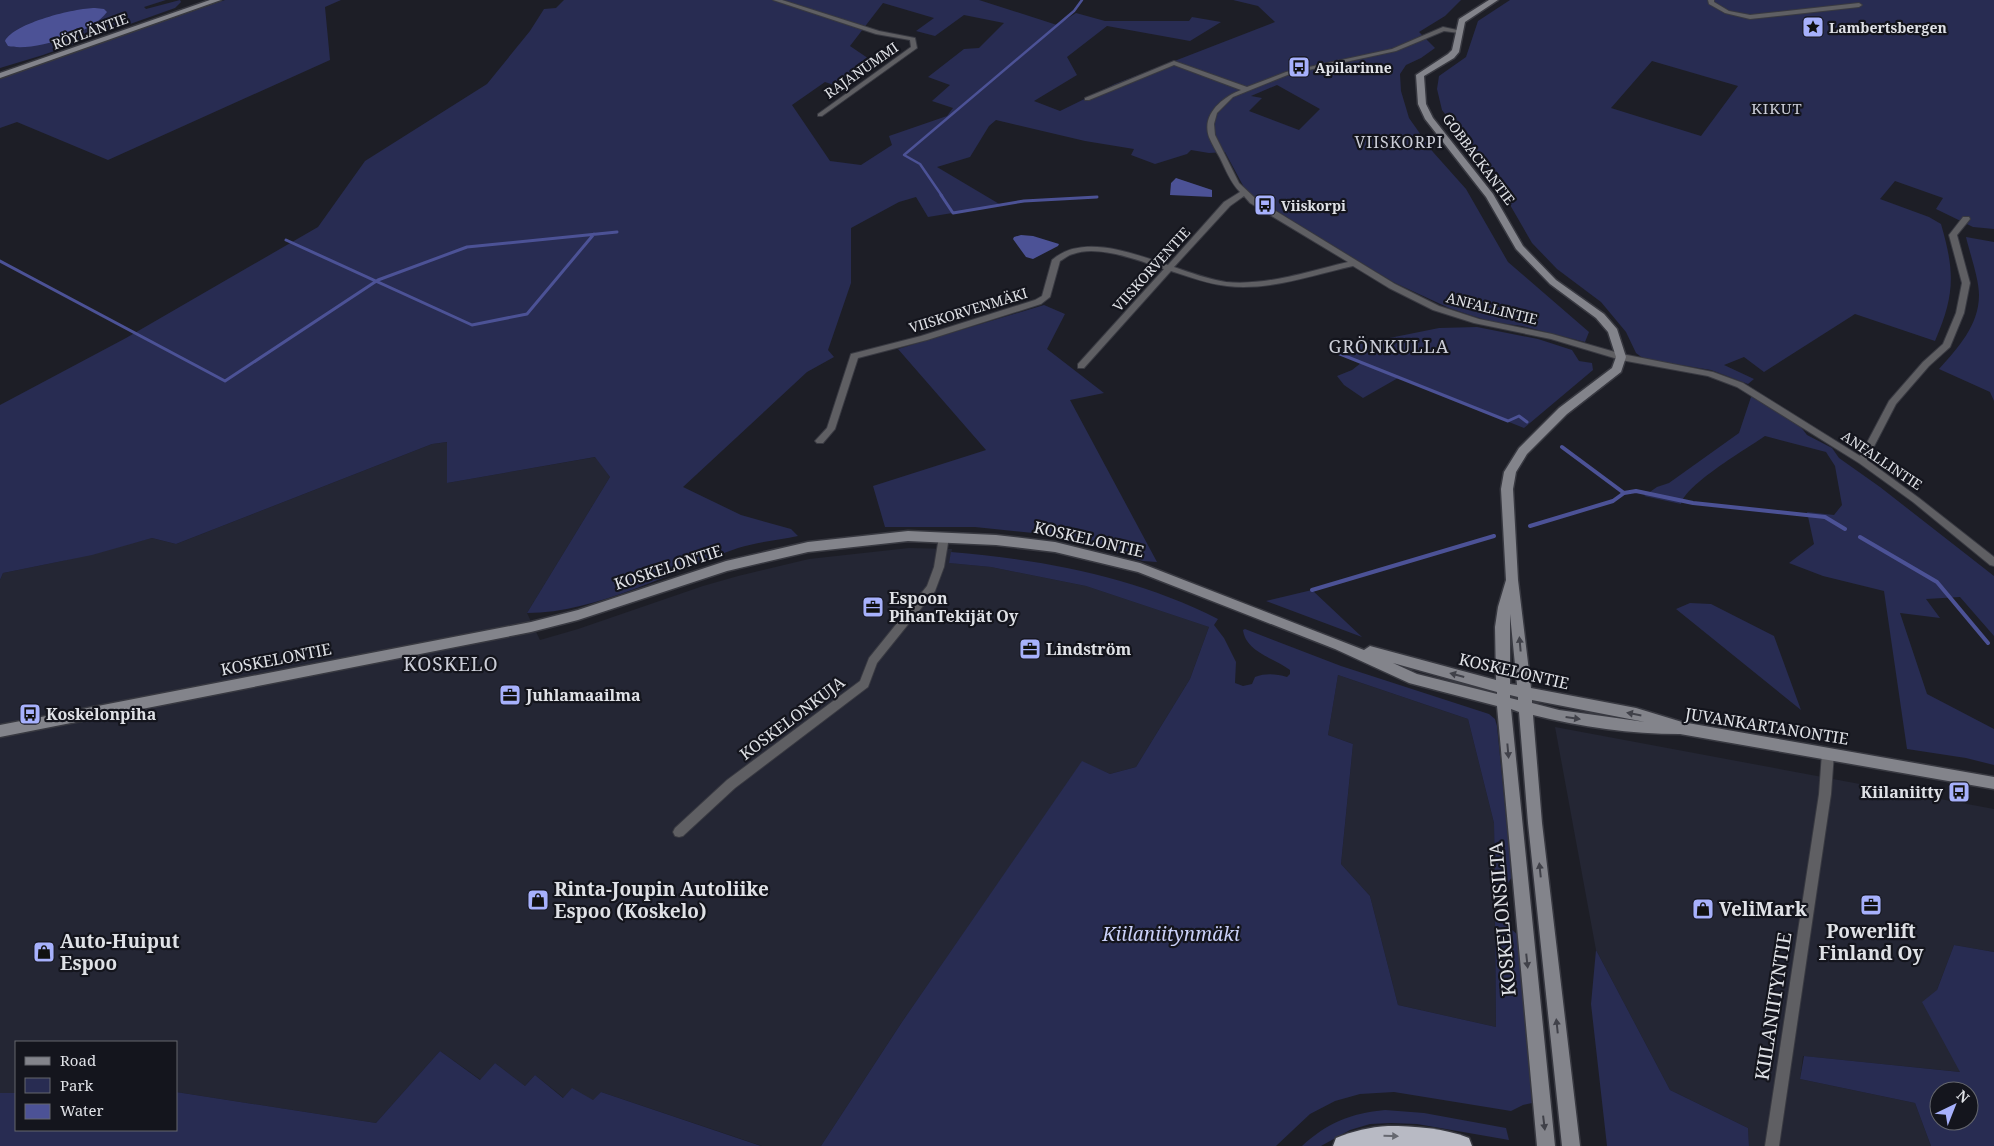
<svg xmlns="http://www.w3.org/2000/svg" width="1994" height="1146" viewBox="0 0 1994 1146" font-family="'Noto Serif',serif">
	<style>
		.built { fill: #242634 }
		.green { fill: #282c52; fill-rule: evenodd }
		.water { fill: #4c5296 }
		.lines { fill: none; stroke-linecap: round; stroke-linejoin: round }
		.stream-far2 { stroke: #4c5296; stroke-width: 2.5 }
		.stream-far1 { stroke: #4c5296; stroke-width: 3 }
		.stream { stroke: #4c5296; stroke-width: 4 }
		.street-casing { stroke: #383941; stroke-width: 2 }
		.secondary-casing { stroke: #383941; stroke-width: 3 }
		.highway-casing { stroke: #383941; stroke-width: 3 }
		.street { fill: #5f5f63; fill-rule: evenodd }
		.secondary { fill: #83848b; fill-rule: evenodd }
		.highway { fill: #b8bac4; fill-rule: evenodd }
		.oneway { fill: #404149 }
		.oneway2 { fill: #666870 }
		.labels { text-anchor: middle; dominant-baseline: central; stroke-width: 4.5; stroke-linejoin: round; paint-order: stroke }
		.far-poi-label { font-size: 14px; font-weight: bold; fill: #dfe1e6; stroke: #14151d; text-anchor: start }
		.far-street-label { font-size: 14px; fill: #dfe1e6; stroke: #14151d }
		.far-neighbourhood-label { font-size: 15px; letter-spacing: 1px; fill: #cbcdd7; stroke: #14151d }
		.far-quarter-label { font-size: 16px; letter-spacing: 1px; fill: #cbcdd7; stroke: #14151d }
		.street-label { font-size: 16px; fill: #dfe1e6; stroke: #14151d }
		.poi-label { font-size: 16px; font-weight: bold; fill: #dfe1e6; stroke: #14151d; text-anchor: start }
		.neighbourhood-label { font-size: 18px; letter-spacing: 1px; fill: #cbcdd7; stroke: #14151d }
		.quarter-label { font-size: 19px; letter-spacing: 1px; fill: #cbcdd7; stroke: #14151d }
		.near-poi-label { font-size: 19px; font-weight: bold; fill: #dfe1e6; stroke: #14151d; text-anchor: start }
		.near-street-label { font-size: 19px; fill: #dfe1e6; stroke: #14151d }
		.near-park-label { font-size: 19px; font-style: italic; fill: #cad0f8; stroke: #14151d }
	</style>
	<rect width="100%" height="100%" fill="#1d1e26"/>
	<path class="built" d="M448,442L447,483L596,457L610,477L527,613L540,640L578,629L703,586L738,576L809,559L909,548L952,549L950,563L991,567L1086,586L1209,627L1190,679L1136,767L1110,774L1082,762L902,1022L821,1146H762L601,1092L593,1100L564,1098L535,1075L525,1086L495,1063L481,1080L440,1051L376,1123L176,1092V1042H16V1093H0V580L3,573L62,561L152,538L176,544L432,444Z
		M1338,675L1468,719L1494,823L1496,1027L1398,1005L1370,896L1341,864L1353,744L1328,735Z
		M1555,727L1994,809V952L1954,945L1937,990L1961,1072L1803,1056L1800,1079L1915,1103L1931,1146H1749L1748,1128L1670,1090L1596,950Z"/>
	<path class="green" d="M0,0H166L144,7L146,9L180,0L181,2L175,8L43,55L0,68Z
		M225,0H341L325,7L330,60L108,160L17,122L0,128V78Z
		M564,0H979L1057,25L1076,13L1105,21H1189L1192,17L1221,22L1190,41L1107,26L1067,57L1077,75L1034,101L1060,111L1115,84L1275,22L1258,6L1233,0H1461L1445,16L1419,32L1435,48L1421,58L1406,65L1400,74L1401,91L1409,118L1433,152L1466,189L1508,262L1589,332L1585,342L1522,326L1492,322L1473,316L1449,308L1393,282L1247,193L1225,152L1209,153L1191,150L1187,154L1155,164L1131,155L1134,149L1085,141L996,120L989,126L970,157L937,167L1001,205L928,217L916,197L899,202L851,228V283L828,350L834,357L807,372L683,487L741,515L791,529L798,536C779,540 757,542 738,548C672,571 597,613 527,613L610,477L595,457L447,483V442L432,444L176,544L152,538L92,555L3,573L0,580V405L126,338L318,227L365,161L487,84L530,31L544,9L556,8ZM883,3L934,18L916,31L935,36L964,15L1004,23L979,48L964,49L928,77L950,85L932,101L953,108L947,116L889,136L892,145L861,165L830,161L792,105L825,82L846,89L878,65L850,46ZM1277,85L1320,109L1299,130L1249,111L1262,98L1251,96Z
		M1510,0H1994V229L1973,227L1936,209L1943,198L1895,181L1880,199L1929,217L1941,224C1955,272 1955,295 1935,341L1855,314L1764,372L1744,357L1724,365L1754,379L1748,384L1711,370L1644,359L1636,353L1626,332L1601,302L1557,269L1532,243L1495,179L1442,110L1437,89L1439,76L1466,57L1478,21ZM1652,61L1738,86L1701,136L1611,108Z
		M1966,237L1994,242V401L1990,392L1939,369C1958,348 1979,325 1979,295C1979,279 1970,254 1966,237Z
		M1044,305L1065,314L1047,349L1104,393L1070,400L1157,562L1143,561L1063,536L975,527H885L873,486L986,450L898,349Z
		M1477,327L1538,339L1572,350L1579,361L1592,363L1593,370L1524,428L1398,378L1363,398L1344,385L1337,376L1352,370L1361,363L1330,350L1439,328Z
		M1752,394L1800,426L1807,435L1832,448L1839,458L1880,487L1994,576V636L1960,597L1926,599L1940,618L1900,613L1927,694L1994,729V765L1966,758L1907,749L1884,591L1823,576L1789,563L1814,544L1807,512L1834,515L1842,505L1835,466L1826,452L1765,436C1746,449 1685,485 1681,504L1644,496L1657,487L1669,483L1739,433Z
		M951,552C1044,560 1135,577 1218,619L1214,625L1224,638L1236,662L1235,683L1243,686L1252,684L1255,677C1266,673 1276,674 1287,677L1290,674V670C1274,658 1246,652 1243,630L1245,629L1341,666L1489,714L1495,719L1497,726L1512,877L1508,883L1495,887L1494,823L1468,719L1338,675L1328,735L1353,744L1341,864L1370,896L1398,1005L1496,1027L1495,921L1505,924L1518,935L1532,1103L1523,1105L1511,1111L1394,1092L1360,1094L1335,1101L1310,1114L1276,1146H821L902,1022L1082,761L1110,774L1136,767L1190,679L1209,627L1086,586L991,567L949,563Z
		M1312,590L1362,637L1266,601Z
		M1690,603L1711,604L1774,636L1801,710L1676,609Z
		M1954,945L1994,952V1146H1931L1915,1103L1800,1079L1804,1056L1960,1072L1922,1002L1937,990ZM1939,1091H1969V1121H1939Z
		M1596,950L1670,1090L1748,1128L1749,1146H1607L1591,1004Z
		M440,1051L480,1080L495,1063L525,1086L535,1075L563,1098L572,1088L593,1100L601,1092L761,1146H0V1093H16V1130H176V1092L376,1123Z
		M1385,1110L1424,1113L1506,1128L1509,1140L1417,1124L1391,1123L1370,1124L1350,1130L1321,1146H1302C1327,1123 1351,1113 1385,1110Z"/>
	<path class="water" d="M95,8L104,9L107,12C91,34 34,52 8,46L5,41C14,23 75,8 95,8Z
		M1176,178L1212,190V197L1170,195L1171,183Z
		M1021,235L1033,236L1059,244L1058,246L1033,259L1026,257L1013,239L1014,237Z"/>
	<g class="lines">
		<path class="stream-far2" d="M942,196L920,164L904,155L1074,11L1082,0"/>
		<path class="stream-far1" d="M941,195L953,213L1024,201L1097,197
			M286,240L472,325L527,314L594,234
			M0,261L225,381L378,280L467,247L617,232
			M1330,350L1508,421L1519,416L1527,422"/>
		<path class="stream" d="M1562,447L1624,493L1636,491L1693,503L1825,517L1845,529
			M1530,526L1613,501L1624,493
			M1860,537L1937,582L1988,643
			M1312,590L1494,536"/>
		<g class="street-casing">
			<path id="street" d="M773,0H782L879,31L915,38L917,48L822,116H818V114L911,47L910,40L876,34Z
				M1708,0H1714V2L1729,11L1750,15L1859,3L1862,5L1859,7L1750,19L1725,13L1709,4Z
				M1443,27L1462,31L1459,33L1444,31L1396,51L1290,74L1233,97L1217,113L1214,124L1215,135L1239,183L1256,199L1395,284L1439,306L1479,319L1552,334L1622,354L1713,372L1743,383L1860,456L1889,401L1923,362L1943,344L1956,313L1962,283L1949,235L1963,217H1969L1970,219L1957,235L1970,283L1964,313L1950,347L1929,366L1896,404L1867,460L1919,498L1994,557V566L1990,565L1913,502L1859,463L1737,387L1708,376L1621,360L1551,339L1474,323L1433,310L1389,288L1353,266C1313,275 1269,291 1227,286C1208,284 1189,277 1171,271L1084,368H1078V364L1164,269C1140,261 1098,244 1073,254C1068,255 1064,259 1060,261L1050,297L1041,304L927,340L858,358L835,429L823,443H817L815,441L827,428L851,354L921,336L1035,300L1042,296L1052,260C1082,233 1135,254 1168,265L1224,202L1240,192C1230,182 1226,170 1220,158C1216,151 1212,144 1209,137C1201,114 1223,97 1241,90L1174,65L1089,100H1085V98L1174,61L1247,87L1286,72L1392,49ZM1244,196L1250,203L1348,262C1309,271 1267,286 1226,282C1208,279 1191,273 1174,267L1230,206Z
				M944,533L949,537L944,567L935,591L877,663L868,687L735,788L683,836L679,837L675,836L673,832L675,828L727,780L860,681L869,658L927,586L934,567L939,537Z
				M1828,748L1832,750L1834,753L1831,794L1779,1146H1765L1819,794L1822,753L1824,750Z"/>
		</g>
		<g class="secondary-casing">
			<path id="secondary" d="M210,0H221L0,78V73Z
				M1489,0H1498L1465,22L1459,52L1454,58L1424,76L1426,104L1433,118L1493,194L1523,246L1556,280L1604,314L1617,329L1626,357L1621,372L1567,414L1527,454L1516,472L1513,489L1518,580L1531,688L1636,708L1682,722L1994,777V789L1680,734C1631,734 1581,727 1533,715L1542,823L1580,1146H1562L1528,823L1519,712L1511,709L1555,1146H1537L1497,706L1409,683L1335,649L1138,572L1055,552L996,545L908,541L808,552L727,571L578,620L531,632L0,737V725L531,622L578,610L726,561L808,542L908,531L996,535L1055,542L1140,563L1364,650L1370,646L1496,680L1495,627L1498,607L1506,580L1501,489L1504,472L1519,448L1559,408L1612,368L1616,357L1608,332L1596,318L1550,284L1516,249L1486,197L1425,119L1418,104L1416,75L1448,54L1452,50L1459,19ZM1510,614L1517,685L1510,684ZM1393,663L1497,692V694L1417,674ZM1510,695L1518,697V700L1510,698ZM1532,700L1645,722L1559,710L1532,703Z"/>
		</g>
		<g class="highway-casing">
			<path id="highway" d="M1388,1126C1414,1126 1444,1128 1469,1138L1472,1146H1333L1336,1138C1353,1131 1370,1127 1388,1126Z"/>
		</g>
		<use href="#street" class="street"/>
		<use href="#secondary" class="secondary"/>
		<use href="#highway" class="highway"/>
	</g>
	<defs><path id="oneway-solid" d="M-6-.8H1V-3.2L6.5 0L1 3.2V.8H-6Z" transform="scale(1.25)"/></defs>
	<g class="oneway">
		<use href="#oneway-solid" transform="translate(1520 644) rotate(-95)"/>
		<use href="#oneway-solid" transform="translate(1457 675) rotate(-165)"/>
		<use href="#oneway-solid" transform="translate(1634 714) rotate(-169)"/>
		<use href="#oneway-solid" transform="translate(1573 718) rotate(8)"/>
		<use href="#oneway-solid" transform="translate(1508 751) rotate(85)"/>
		<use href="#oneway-solid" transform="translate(1540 870) rotate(-96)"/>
		<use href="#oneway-solid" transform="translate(1527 961) rotate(84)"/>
		<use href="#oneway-solid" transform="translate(1557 1026) rotate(-96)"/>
		<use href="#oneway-solid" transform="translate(1544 1123) rotate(83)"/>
	</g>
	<use class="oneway2" href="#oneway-solid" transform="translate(1391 1136) rotate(2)"/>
	<defs>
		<g id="sight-square" transform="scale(1.125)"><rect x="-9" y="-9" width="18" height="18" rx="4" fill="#a7b1fc" stroke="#14151d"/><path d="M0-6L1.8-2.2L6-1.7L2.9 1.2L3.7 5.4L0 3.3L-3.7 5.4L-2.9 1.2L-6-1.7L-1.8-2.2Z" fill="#111"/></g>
		<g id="bus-square" transform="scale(1.125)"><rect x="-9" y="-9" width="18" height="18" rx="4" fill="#a7b1fc" stroke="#14151d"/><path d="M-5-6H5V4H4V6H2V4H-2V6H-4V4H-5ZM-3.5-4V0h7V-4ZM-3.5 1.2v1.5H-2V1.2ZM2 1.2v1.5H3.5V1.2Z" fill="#111"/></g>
		<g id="office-square" transform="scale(1.125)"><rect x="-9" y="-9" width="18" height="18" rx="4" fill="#a7b1fc" stroke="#14151d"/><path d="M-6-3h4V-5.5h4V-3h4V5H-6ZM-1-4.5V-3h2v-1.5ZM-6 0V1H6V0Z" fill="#111"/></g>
		<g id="shop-square" transform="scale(1.125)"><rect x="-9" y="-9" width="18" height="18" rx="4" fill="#a7b1fc" stroke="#14151d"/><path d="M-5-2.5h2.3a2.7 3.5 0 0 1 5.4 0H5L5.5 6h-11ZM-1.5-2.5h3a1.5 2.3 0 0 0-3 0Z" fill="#111"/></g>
	</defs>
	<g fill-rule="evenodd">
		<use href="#sight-square" x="1813" y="27"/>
		<use href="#bus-square" x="1299" y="67"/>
		<use href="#bus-square" x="1265" y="205"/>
		<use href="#office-square" x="873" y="607"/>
		<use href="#office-square" x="1030" y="649"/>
		<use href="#office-square" x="510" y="695"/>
		<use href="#bus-square" x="30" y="714"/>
		<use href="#bus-square" x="1959" y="792"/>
		<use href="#shop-square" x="538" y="900"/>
		<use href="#office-square" x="1871" y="905"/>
		<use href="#shop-square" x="1703" y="909"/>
		<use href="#shop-square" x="44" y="952"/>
	</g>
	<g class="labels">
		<g class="far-poi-label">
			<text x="1829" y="27">Lambertsbergen</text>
			<text x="1315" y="67">Apilarinne</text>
			<text x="1281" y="205">Viiskorpi</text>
		</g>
		<g class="far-street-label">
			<text transform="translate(90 31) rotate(-20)">RÖYLÄNTIE</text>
			<text transform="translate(861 70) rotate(-35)">RAJANUMMI</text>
			<text transform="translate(1479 159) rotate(53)">GOBBACKANTIE</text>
			<text transform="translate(1151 269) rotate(-48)">VIISKORVENTIE</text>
			<text transform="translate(1492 308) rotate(14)">ANFALLINTIE</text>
			<text transform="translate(968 310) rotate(-17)">VIISKORVENMÄKI</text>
			<text transform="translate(1882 460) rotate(34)">ANFALLINTIE</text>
		</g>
		<g class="far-neighbourhood-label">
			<text x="1777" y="108">KIKUT</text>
		</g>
		<g class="far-quarter-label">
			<text x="1399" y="142">VIISKORPI</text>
		</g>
		<g class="street-label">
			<text transform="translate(1089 539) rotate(13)">KOSKELONTIE</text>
			<text transform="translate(668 567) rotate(-18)">KOSKELONTIE</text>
			<text transform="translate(276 659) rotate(-11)">KOSKELONTIE</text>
			<text transform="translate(1514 671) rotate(13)">KOSKELONTIE</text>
			<text transform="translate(792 718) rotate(-37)">KOSKELONKUJA</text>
			<text transform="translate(1767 726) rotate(9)">JUVANKARTANONTIE</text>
		</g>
		<g class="poi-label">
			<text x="889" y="598">Espoon<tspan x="889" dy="18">PihanTekijät Oy</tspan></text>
			<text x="1046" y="649">Lindström</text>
			<text x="526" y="695">Juhlamaailma</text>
			<text x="46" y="714">Koskelonpiha</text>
			<text x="1943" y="792" text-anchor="end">Kiilaniitty</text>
		</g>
		<g class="neighbourhood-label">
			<text x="1389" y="346">GRÖNKULLA</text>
		</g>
		<g class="quarter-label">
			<text x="451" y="664">KOSKELO</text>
		</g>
		<g class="near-poi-label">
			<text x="554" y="889">Rinta-Joupin Autoliike<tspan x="554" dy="22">Espoo (Koskelo)</tspan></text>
			<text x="1719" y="909">VeliMark</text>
			<text x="1871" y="931" text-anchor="middle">Powerlift<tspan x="1871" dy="22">Finland Oy</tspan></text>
			<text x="60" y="941">Auto-Huiput<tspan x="60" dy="22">Espoo</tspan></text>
		</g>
		<g class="near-street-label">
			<text transform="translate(1502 919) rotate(-95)">KOSKELONSILTA</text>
			<text transform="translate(1773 1006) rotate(-81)">KIILANIITYNTIE</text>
		</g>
		<g class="near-park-label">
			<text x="1171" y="934">Kiilaniitynmäki</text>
		</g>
	</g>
	<rect x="15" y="1041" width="162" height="90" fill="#14151d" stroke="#65676d"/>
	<rect x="25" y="1057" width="25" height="8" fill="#83848b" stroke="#65676d"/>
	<text x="60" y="1066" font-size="15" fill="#dfe1e6">Road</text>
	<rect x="25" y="1078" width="25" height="15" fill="#282c52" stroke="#65676d"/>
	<text x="60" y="1091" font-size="15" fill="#dfe1e6">Park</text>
	<rect x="25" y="1104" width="25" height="15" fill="#4c5296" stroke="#65676d"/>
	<text x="60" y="1116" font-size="15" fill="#dfe1e6">Water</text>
	<g transform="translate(1954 1106) rotate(43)"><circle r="24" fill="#14151d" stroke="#65676d"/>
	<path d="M0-4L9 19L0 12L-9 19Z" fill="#a7b1fc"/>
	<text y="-8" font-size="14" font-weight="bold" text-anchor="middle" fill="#dfe1e6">N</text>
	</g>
</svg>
